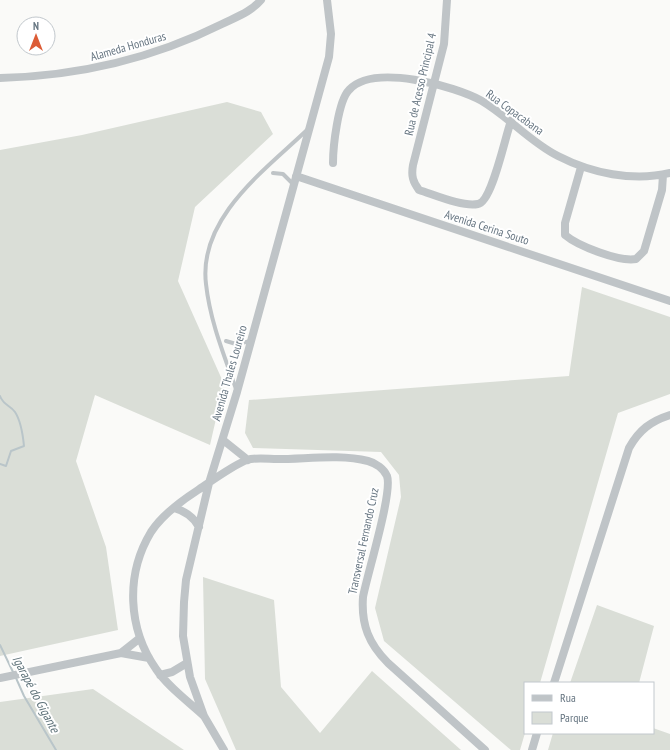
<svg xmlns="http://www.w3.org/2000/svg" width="670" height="750" viewBox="0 0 670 750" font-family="'PT Sans Narrow',sans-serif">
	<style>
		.green { fill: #daded7 }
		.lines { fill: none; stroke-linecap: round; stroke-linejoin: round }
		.stream { stroke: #b9c5c9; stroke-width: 2 }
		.lane { stroke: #bfc4c7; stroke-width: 4 }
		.street { stroke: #bfc4c7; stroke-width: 8 }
		.labels { text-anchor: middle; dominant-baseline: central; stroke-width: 4; stroke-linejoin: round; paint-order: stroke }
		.street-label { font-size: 12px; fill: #667581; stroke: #fff }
		.water-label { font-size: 13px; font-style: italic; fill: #60747b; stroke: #fff }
	</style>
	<rect width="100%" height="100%" fill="#fafaf8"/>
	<path class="green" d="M227,102L261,112L273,134L195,207L178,281L224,384L210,445L95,395L76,461L106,547L118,630L0,656V150L82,135Z
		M582,287L670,317V394L618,413L540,683H525V733L520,750H511L384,641L375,608L401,497L399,475L381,452L253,448L245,433L249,400L569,376Z
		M203,577L274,600L281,687L320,733L372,671L461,750H236L205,679Z
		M597,605L654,626L639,683H570Z
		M93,689L184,750H0V702Z
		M653,728L670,734V750H548L553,733H653Z"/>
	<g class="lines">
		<path class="stream" d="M0,396C3,405 10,405 15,412C21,421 23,436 24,446L11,451L6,466L0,464
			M0,645L13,672
			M16,678L24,696L56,750"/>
		<path class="lane" d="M273,173L283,174L293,184
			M226,341L236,344L251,341
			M236,389C224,355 210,321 206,284C198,218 265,170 307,130"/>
		<path class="street" d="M447,0L444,44L413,165C411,176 413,182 419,190C435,195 462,207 478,204C492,202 505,137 511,121
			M0,78C78,76 152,59 222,24C236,17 251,12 261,0
			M333,163C333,147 338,101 349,90C373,63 455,86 482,101C509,117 530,142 558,156C591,173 633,182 670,173
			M581,167L565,223V235C578,246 619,262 636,259L644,251L662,190L663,175
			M296,176L670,301
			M223,440L248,460
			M174,508C185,511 193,516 199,527
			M121,653L140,638
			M160,675L172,672L187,663
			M0,678L121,653L149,658
			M554,683L629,448C639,430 651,421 670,415
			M204,716C188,701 168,687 156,669C128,629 125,575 151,532C162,515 181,501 198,490C210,482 235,464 247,460C255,457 269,459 277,459C307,459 340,454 368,461C376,463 384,469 387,476C393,492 367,575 363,597C361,625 369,644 388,663L485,750
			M224,750L204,716L190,677L183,636L184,602L186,580L209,483L237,392L329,57L331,34L327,0
			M532,750L537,733"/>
	</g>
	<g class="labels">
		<g class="street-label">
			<text transform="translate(128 46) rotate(-16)">Alameda Honduras</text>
			<text transform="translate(420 84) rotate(-77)">Rua de Acesso Principal 4</text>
			<text transform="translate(515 112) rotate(36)">Rua Copacabana</text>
			<text transform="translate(487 227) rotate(18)">Avenida Cerina Souto</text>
			<text transform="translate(229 373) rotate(-74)">Avenida Thales Loureiro</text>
			<text transform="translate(363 541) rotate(-78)">Transversal Fernando Cruz</text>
		</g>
		<g class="water-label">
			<text transform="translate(36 694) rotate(62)">Igarapé do Gigante</text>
		</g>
	</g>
	<rect x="524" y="682" width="130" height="52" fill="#ffffff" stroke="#c2c8cd"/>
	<rect x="532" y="695" width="20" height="6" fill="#bfc4c7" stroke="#c2c8cd"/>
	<text x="560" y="702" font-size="12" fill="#667581">Rua</text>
	<rect x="532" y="712" width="20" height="12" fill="#daded7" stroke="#c2c8cd"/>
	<text x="560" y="722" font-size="12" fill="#667581">Parque</text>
	<g transform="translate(36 36)"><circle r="19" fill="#ffffff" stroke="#c2c8cd"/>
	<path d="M0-3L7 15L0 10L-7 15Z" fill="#dc5c36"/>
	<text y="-6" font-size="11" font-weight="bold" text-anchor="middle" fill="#667581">N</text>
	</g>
</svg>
